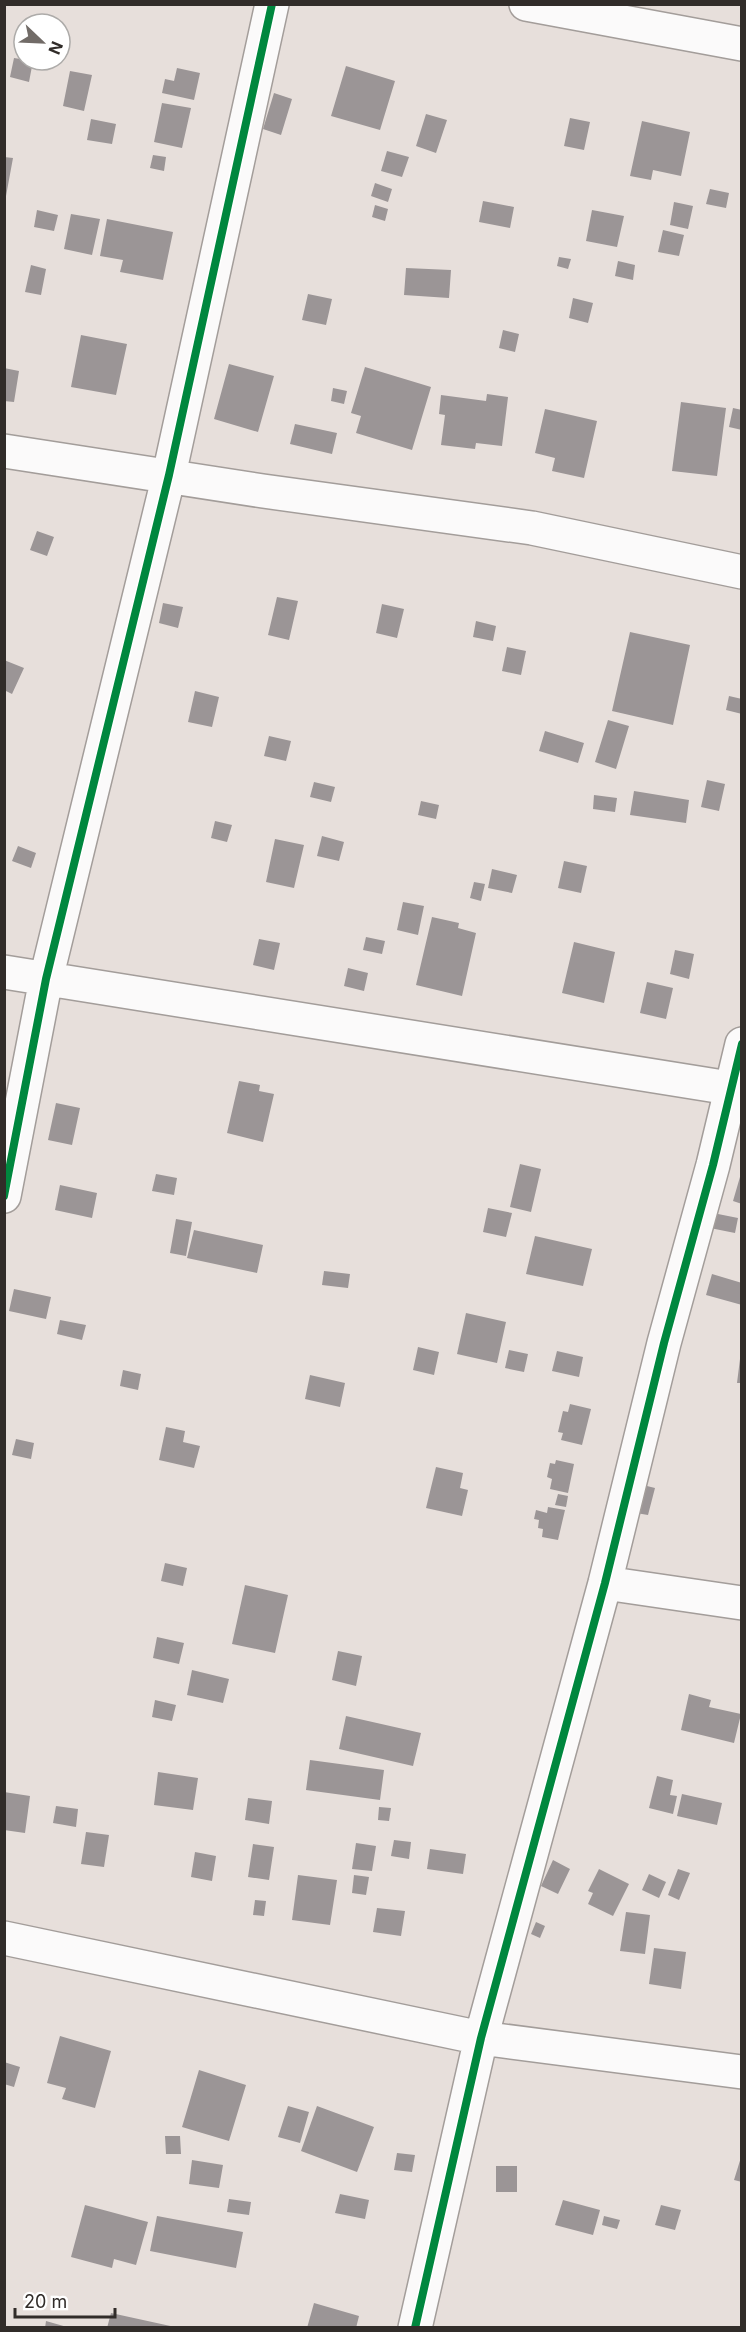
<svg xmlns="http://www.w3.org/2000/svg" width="746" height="2332" viewBox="0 0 746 2332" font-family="Inter,sans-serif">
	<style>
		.building { fill: #9b9596 }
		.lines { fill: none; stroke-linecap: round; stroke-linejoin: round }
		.minor-casing { stroke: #a39d9a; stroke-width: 36 }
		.minor { stroke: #fbfafa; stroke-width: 33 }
		.cycleway-casing { stroke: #fff; stroke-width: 11 }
		.cycleway { stroke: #00873e; stroke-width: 8 }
	</style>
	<rect width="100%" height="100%" fill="#e7dfdb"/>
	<path class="building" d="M14,58L33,61L29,82L10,77Z
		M346,66L395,81L380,130L331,116Z
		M177,68L200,73L194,100L162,93L165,79L174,81Z
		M70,71L92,75L84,111L63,106Z
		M274,93L292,99L281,135L263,129Z
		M162,103L191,108L182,148L154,142Z
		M426,114L447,120L436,153L416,146Z
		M570,118L590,122L584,150L564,146Z
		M91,119L116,124L112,144L87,140Z
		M642,121L690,132L681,176L653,170L651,180L630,176Z
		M387,151L409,157L402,177L381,171Z
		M153,155L166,157L164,171L150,168Z
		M4,157L13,158L6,196H4Z
		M375,183L392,189L388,202L371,196Z
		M710,189L729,193L726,208L706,204Z
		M483,201L514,207L510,228L479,222Z
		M674,202L693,206L688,229L670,225Z
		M375,205L388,209L385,221L372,217Z
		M37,210L58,215L54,231L34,227Z
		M592,210L624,216L617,247L586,241Z
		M71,214L100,219L92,255L64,249Z
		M107,219L173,232L163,280L120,272L123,260L100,256Z
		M663,230L684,235L679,256L658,252Z
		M559,257L571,259L568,269L557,266Z
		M618,261L635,265L633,280L615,276Z
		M31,265L46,269L41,295L25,292Z
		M406,268L451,270L449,298L404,295Z
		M308,294L332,299L326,325L302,320Z
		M573,298L593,303L588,323L569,318Z
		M503,330L519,334L515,352L499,348Z
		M81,335L127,344L116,395L71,387Z
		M229,364L274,376L258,432L214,419Z
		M365,367L431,387L412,450L356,433L361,416L351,413Z
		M4,368L19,371L14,402L4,401Z
		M333,388L347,391L344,404L331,401Z
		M487,394L508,397L502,446L476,443L475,449L441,445L445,415L439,414L441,395L486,401Z
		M681,402L726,408L717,476L672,471Z
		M733,408L742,410V430L729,427Z
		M545,409L597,421L584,478L552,471L555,458L535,453Z
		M295,424L337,433L332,454L290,444Z
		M37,531L54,537L47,556L30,550Z
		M277,597L298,601L289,640L268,635Z
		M163,603L183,607L178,628L159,623Z
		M382,604L404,609L397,638L376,633Z
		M476,621L496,626L493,641L473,637Z
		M630,632L690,645L673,725L612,711Z
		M507,647L526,651L521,675L502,671Z
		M4,660L24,668L12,694L4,690Z
		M195,691L219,697L212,727L188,722Z
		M729,696L742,699V714L726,710Z
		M608,720L629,726L616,769L595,762Z
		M545,731L584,743L578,763L539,751Z
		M269,736L291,741L286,761L264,756Z
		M707,780L725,784L719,811L701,807Z
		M314,782L335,787L331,802L310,797Z
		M634,791L689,800L686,823L630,815Z
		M594,795L617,798L615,812L593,809Z
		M421,801L439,805L436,819L418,815Z
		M215,821L232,825L227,842L211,838Z
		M322,836L344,842L339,861L317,856Z
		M275,839L304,845L294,888L266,882Z
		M18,846L36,853L31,868L12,861Z
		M564,861L587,866L581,893L558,888Z
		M492,869L517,875L512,893L488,888Z
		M474,882L485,884L481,901L470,898Z
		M403,902L424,906L418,935L397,930Z
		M432,917L459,923L458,928L476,933L462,996L416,985Z
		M366,937L385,941L382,954L363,950Z
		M259,939L280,943L274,970L253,965Z
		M574,942L615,952L604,1003L562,993Z
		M675,950L694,954L689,979L670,974Z
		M348,968L368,973L364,991L344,986Z
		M647,982L673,988L666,1019L640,1013Z
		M239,1081L260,1085L259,1091L274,1094L263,1142L227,1133Z
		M56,1103L80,1108L72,1145L48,1140Z
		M520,1164L541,1169L531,1212L510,1207Z
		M742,1170V1204L733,1201Z
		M156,1174L177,1178L174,1195L152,1191Z
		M60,1185L97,1193L92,1218L55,1210Z
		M488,1208L512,1213L506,1237L483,1232Z
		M713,1213L738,1218L735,1233L710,1228Z
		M176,1219L192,1222L186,1256L170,1253Z
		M194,1230L263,1245L257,1273L187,1258Z
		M535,1236L592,1249L583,1286L526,1274Z
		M324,1271L350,1274L348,1288L322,1285Z
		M712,1274L742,1283V1305L706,1295Z
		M14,1289L51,1297L46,1319L9,1311Z
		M466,1313L506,1322L497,1363L457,1354Z
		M60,1320L86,1325L82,1340L57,1334Z
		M418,1347L439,1352L434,1375L413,1370Z
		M509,1350L528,1354L524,1372L505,1368Z
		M557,1351L583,1357L579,1377L552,1371Z
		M740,1359H742V1383H737Z
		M123,1370L141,1374L138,1390L120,1386Z
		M310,1375L345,1383L340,1407L305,1399Z
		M570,1404L591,1409L582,1445L561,1440L563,1433L558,1432L563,1411L568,1412Z
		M166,1427L185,1431L183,1442L200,1446L194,1468L159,1460Z
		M16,1439L34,1443L31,1459L12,1455Z
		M556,1460L574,1464L568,1493L550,1489L552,1479L547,1477L550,1463L555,1464Z
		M436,1467L463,1473L460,1488L468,1490L462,1516L426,1508Z
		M643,1485L655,1488L648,1515L636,1513Z
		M558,1494L568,1496L566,1507L555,1505Z
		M548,1507L565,1510L558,1540L542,1537L543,1529L538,1528L539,1520L534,1519L536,1510L547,1513Z
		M165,1563L187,1568L183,1586L161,1581Z
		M245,1585L288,1595L275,1653L232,1644Z
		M157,1637L184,1643L179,1664L153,1658Z
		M338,1651L362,1656L356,1686L332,1680Z
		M192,1670L229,1679L223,1703L187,1695Z
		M689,1694L711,1700L709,1707L741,1714L734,1743L681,1730Z
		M155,1700L176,1705L172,1721L152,1717Z
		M346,1716L421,1733L413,1766L339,1749Z
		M310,1760L384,1770L380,1800L306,1790Z
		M158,1772L198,1778L193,1810L154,1805Z
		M657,1776L673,1780L670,1795L677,1796L673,1814L649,1808Z
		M4,1792L30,1796L25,1833L4,1830Z
		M682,1794L722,1803L717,1825L677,1816Z
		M248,1798L272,1801L269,1824L245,1820Z
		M56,1806L78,1809L76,1827L53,1823Z
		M379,1807L391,1808L389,1821L378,1820Z
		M86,1832L109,1835L104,1867L81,1864Z
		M394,1840L411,1842L409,1859L391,1856Z
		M356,1843L376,1846L372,1871L352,1869Z
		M253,1844L274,1847L269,1880L248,1877Z
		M430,1849L466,1854L463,1874L427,1869Z
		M195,1852L216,1856L212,1881L191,1877Z
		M553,1860L570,1869L558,1894L541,1886Z
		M599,1869L629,1884L613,1916L588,1904L593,1893L588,1891Z
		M678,1869L690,1873L679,1900L668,1895Z
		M649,1874L666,1882L659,1898L642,1890Z
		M298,1875L337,1880L330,1925L292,1920Z
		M354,1875L369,1877L366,1895L352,1893Z
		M255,1900L266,1901L264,1916L253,1915Z
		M377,1908L405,1911L401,1936L373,1932Z
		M626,1912L650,1915L645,1954L620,1951Z
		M536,1922L545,1926L540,1938L531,1934Z
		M654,1948L686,1952L681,1989L649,1984Z
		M60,2036L111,2051L95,2108L62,2099L66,2088L47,2083Z
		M4,2062L20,2067L14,2087L4,2084Z
		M199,2070L246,2085L229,2141L182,2127Z
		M288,2106L309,2112L300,2143L278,2137Z
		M317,2106L374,2127L357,2172L301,2151Z
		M165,2136H180L181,2154H166Z
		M397,2153L415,2155L412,2172L394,2170Z
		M742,2154V2182L734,2180Z
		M192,2160L223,2165L219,2188L189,2184Z
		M496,2166H517V2192H496Z
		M340,2194L369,2200L365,2219L335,2213Z
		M229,2199L251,2202L249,2215L227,2212Z
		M563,2200L600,2210L593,2235L555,2225Z
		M85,2205L148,2222L136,2265L114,2259L112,2268L71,2257Z
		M661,2205L681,2210L675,2230L655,2225Z
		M157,2216L243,2232L236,2268L150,2251Z
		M604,2216L620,2220L617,2229L602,2225Z
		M314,2303L359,2316L356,2328H307Z
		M111,2313L175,2327L174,2328H107Z
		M46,2321L67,2327V2328H45Z"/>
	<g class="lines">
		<g class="minor-casing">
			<path id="minor" d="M526,4L742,44
				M4,451L263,491L532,528L742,572
				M4,972L742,1090
				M4,1196L46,979L169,475L272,4
				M605,1583L742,1603
				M4,1938L481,2038L742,2072
				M415,2328L481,2038L605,1583L664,1343L713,1165L742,1044"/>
		</g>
		<use href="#minor" class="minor"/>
		<g class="cycleway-casing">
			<path id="cycleway" d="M4,1196L46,979L169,475L272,4
				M415,2328L481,2038L605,1583L664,1343L713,1165L742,1044"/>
		</g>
		<use href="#cycleway" class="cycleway"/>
	</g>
	<rect width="746" height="2332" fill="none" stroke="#312c29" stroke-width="12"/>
	<g transform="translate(42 42) rotate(113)"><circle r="28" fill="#ffffff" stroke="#adaba9" stroke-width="1.5"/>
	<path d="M0-4.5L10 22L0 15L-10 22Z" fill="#716b67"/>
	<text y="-9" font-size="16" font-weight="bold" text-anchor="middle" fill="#312c29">N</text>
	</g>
	<path d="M15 2308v9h100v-9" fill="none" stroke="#312c29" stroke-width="3"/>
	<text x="24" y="2308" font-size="18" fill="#312c29" stroke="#ffffff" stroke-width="4.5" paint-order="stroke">20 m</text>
</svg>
